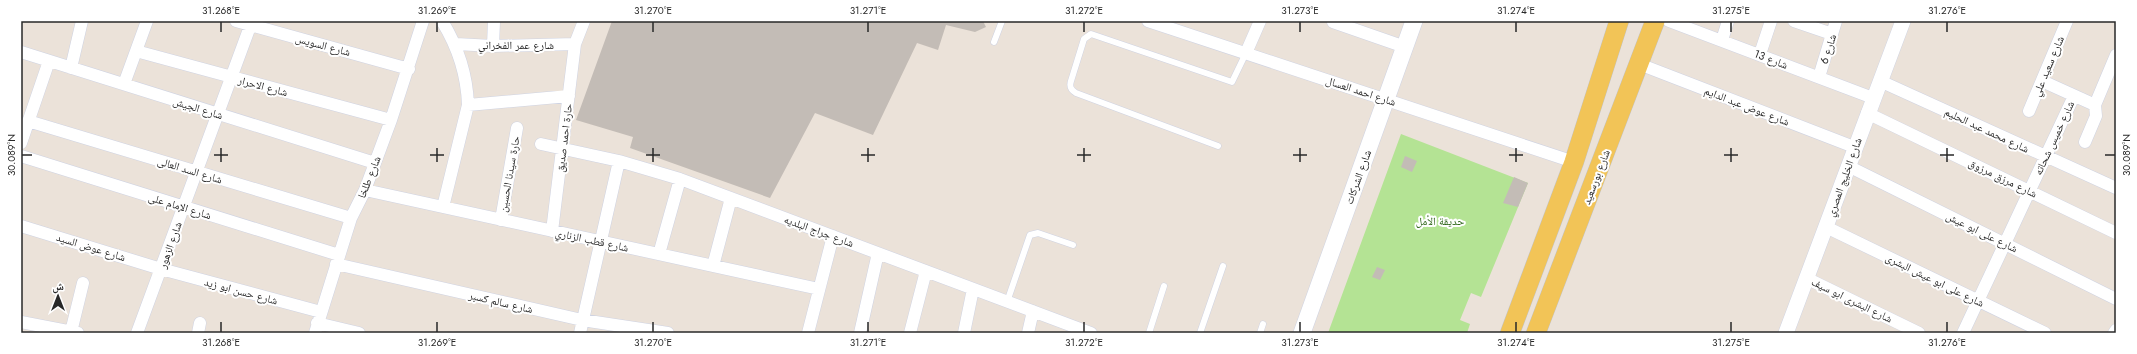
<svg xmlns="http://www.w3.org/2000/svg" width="2137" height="354" viewBox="0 0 2137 354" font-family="Jost,'Noto Naskh Arabic',sans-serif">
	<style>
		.green { fill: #b4e394 }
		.building { fill: #c3bcb6 }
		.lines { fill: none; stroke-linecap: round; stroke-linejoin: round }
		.service-casing { stroke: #cfd3e2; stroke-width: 7 }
		.minor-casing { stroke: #cfd3e2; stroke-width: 13 }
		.tertiary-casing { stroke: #cfd3e2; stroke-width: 16 }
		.secondary-casing { stroke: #cfd3e2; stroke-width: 18 }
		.primary-casing { stroke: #c3c3c3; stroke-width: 20 }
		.service { stroke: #fff; stroke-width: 6 }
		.minor { stroke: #fff; stroke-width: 12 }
		.tertiary { stroke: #fff; stroke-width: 15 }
		.secondary { stroke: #fff; stroke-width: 17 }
		.primary { stroke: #f2c457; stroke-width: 19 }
		.ticks { fill: none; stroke: #282828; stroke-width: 1.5 }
		.labels { text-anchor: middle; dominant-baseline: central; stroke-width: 4; stroke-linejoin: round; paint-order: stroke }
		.street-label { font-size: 11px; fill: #282828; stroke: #fff }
		.park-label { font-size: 11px; fill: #2d6518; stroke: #fff }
		.neatline { fill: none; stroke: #282828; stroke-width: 1.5 }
		.ticks-label { font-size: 10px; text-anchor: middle; fill: #282828 }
	</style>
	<rect width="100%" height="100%" fill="#ebe2d9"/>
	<path class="green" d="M1401,134L1528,183L1481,297L1471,293L1460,320L1470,324L1467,333H1328Z"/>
	<path class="building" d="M612,21H983L986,27L975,32L946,25L938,50L917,43L873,135L815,113L770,198L630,148L633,137L576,120Z
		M1405,156L1417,161L1412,172L1401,167Z
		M1514,177L1528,183L1518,207L1503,203Z
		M1377,267L1385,270L1380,280L1372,277Z"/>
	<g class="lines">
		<g class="service-casing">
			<path id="service" d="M994,42L1002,21
				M1218,146L1076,93C1071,90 1069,87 1071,81L1084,39L1091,34L1232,82L1246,53
				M1007,302L1030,235L1038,233L1073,245
				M1149,333L1164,286
				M1200,333L1223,266
				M1260,333L1263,324"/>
		</g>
		<g class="minor-casing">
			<path id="minor" d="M236,21L409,69
				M442,21C458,47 467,74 468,105L443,207
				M1148,21L1574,162
				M1669,21L1873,98
				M1794,21L1832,34
				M1333,22L1405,47
				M1722,40L1728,21
				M456,44L493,46L575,44
				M493,46L494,21
				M136,51L391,120
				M21,52L375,163
				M1246,53L1260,21
				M1760,54L1771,21
				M1639,64L1854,147
				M71,68L82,21
				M1819,77L1836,21
				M1880,81L2116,188
				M2042,81L2095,105
				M124,84L147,21
				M468,105L569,96
				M2029,111L2067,21
				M1867,113L2116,233
				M28,121L351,218
				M2085,142L2096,116L2095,105L2116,55
				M21,143L49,61
				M541,144L619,161L680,179L1091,333
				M21,156L339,255
				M1848,166L2116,299
				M365,190L819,289
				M501,220L517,128
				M21,226L161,269L321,312
				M1826,227L2045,333
				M552,231L575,44L584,21
				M659,254L680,179
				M336,264L582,320L668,333
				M713,266L731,198
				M1806,278L1919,333
				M21,322L78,333
				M317,323L359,333
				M71,332L83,283
				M137,333L252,21
				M198,333L200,323
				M315,333L351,218L365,190L391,120L423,21
				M580,333L619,161
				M808,333L833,236
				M860,333L878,253
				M910,333L926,271
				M964,333L973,289
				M1028,333L1033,311
				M1963,333L2074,96
				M2114,333L2116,330"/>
		</g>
		<g class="tertiary-casing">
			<path id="tertiary" d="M1786,333L1903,21"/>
		</g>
		<g class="secondary-casing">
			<path id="secondary" d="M1302,333L1414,21"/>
		</g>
		<g class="primary-casing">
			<path id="primary" d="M1510,333L1574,162L1619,21
				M1536,333L1655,21"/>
		</g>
		<use href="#service" class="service"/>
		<use href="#minor" class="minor"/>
		<use href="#tertiary" class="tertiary"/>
		<use href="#secondary" class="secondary"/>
		<use href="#primary" class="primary"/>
	</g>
	<path class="ticks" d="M221,22V32M437,22V32M653,22V32M868,22V32M1084,22V32M1300,22V32M1516,22V32M1731,22V32M1947,22V32M221,148V162M437,148V162M653,148V162M868,148V162M1084,148V162M1300,148V162M1516,148V162M1731,148V162M1947,148V162M22,155H32M214,155H228M430,155H444M646,155H660M861,155H875M1077,155H1091M1293,155H1307M1509,155H1523M1724,155H1738M1940,155H1954M2105,155H2115M221,322V332M437,322V332M653,322V332M868,322V332M1084,322V332M1300,322V332M1516,322V332M1731,322V332M1947,322V332"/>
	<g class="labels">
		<g class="street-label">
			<text transform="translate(323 45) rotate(15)">شارع السويس</text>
			<text x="516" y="45">شارع عمر الفخراني</text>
			<text transform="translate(1828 49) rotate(-72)">شارع 6</text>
			<text transform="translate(1771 59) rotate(21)">شارع 13</text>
			<text transform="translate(2048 66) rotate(-67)">شارع سعيد علي</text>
			<text transform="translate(263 86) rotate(15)">شارع الاحرار</text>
			<text transform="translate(1361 91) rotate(18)">شارع احمد العسال</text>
			<text transform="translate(1747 106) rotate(21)">شارع عوض عبد الدايم</text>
			<text transform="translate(198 108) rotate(17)">شارع الجيش</text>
			<text transform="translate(1987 130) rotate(25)">شارع محمد عبد الحليم</text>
			<text transform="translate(564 138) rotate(-83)">حارة احمد صديق</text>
			<text transform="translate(2054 138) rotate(-65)">شارع خميس شحاته</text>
			<text transform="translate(190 170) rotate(17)">شارع السد العالى</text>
			<text transform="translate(509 174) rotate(-80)">حارة سيدنا الحسين</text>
			<text transform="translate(369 177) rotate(-68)">شارع طلخا</text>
			<text transform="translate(1358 177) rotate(-70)">شارع الشركات</text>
			<text transform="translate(1596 177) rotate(-69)">شارع بورسعيد</text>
			<text transform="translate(1844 177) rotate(-70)">شارع الخليج المصري</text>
			<text transform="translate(2003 178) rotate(26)">شارع مرزق مرزوق</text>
			<text transform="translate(180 206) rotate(17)">شارع الإمام على</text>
			<text transform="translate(819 231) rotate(20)">شارع جراج البلديه</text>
			<text transform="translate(1982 232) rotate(26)">شارع على ابو عيش</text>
			<text transform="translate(592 240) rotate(12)">شارع قطب الزناري</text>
			<text transform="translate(170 245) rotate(-70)">شارع الزهور</text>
			<text transform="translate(91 247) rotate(17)">شارع عوض السيد</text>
			<text transform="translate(1935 280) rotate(26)">شارع على ابو عيش البشرى</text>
			<text transform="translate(241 291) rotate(15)">شارع حسن ابو زيد</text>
			<text transform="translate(1852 300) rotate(26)">شارع البشرى ابو سيف</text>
			<text transform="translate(501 302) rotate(13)">شارع سالم كسبر</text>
		</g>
		<g class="park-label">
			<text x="1440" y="221">حديقة الأمل</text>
		</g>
	</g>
	<rect width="2137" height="354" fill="none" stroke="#ffffff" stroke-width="44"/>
	<g transform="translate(58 296)" stroke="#ffffff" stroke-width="3" paint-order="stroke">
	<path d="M0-3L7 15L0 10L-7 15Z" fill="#282828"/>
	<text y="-6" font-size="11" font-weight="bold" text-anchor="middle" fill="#282828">ش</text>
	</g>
	<rect x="22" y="22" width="2093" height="310" class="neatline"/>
	<g class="ticks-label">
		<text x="221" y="14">31.268°E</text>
		<text x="437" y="14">31.269°E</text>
		<text x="653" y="14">31.270°E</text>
		<text x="868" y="14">31.271°E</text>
		<text x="1084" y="14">31.272°E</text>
		<text x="1300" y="14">31.273°E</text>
		<text x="1516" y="14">31.274°E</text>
		<text x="1731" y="14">31.275°E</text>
		<text x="1947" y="14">31.276°E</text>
		<text transform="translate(11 155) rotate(-90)" y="4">30.089°N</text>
		<text transform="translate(2126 155) rotate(-90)" y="4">30.089°N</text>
		<text x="221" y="346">31.268°E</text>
		<text x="437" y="346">31.269°E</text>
		<text x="653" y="346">31.270°E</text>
		<text x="868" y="346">31.271°E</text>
		<text x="1084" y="346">31.272°E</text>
		<text x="1300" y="346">31.273°E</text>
		<text x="1516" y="346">31.274°E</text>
		<text x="1731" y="346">31.275°E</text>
		<text x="1947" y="346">31.276°E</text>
	</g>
</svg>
